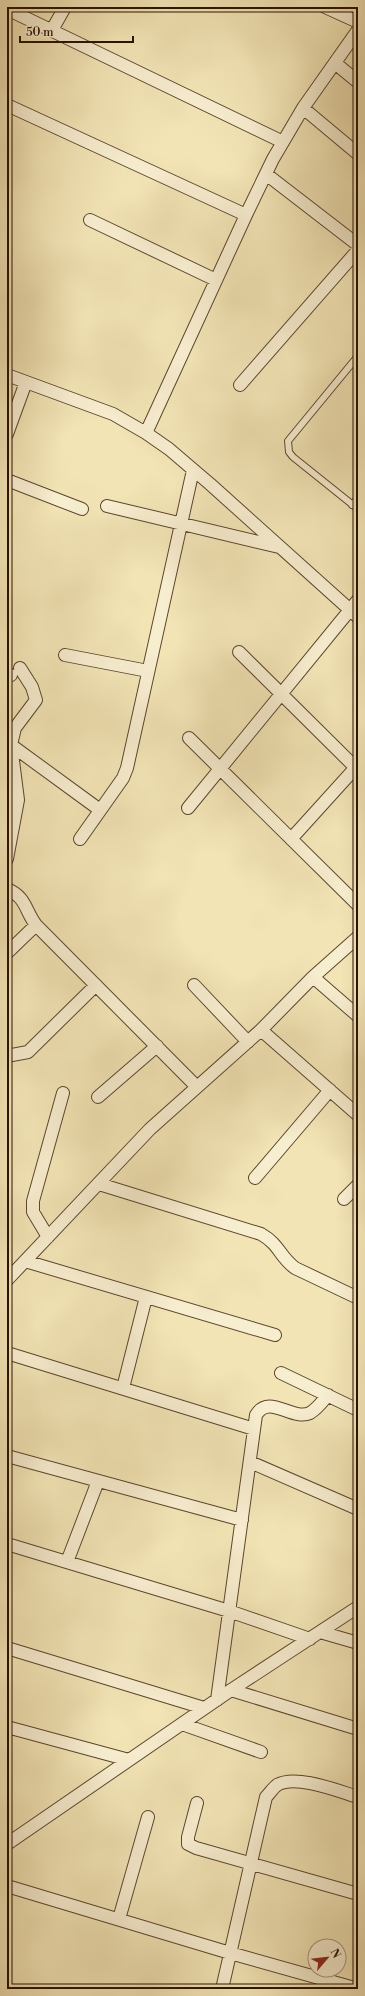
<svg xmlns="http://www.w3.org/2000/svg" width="365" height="1996" viewBox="0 0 365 1996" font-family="'Libre Bodoni',serif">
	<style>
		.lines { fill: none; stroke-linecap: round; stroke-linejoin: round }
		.lane-casing { stroke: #5b462e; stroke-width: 8 }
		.street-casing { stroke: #5b462e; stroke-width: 14 }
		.lane { stroke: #f7edcf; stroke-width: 6 }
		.street { stroke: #f7edcf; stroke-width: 12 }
	</style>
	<rect width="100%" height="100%" fill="#f2e4b5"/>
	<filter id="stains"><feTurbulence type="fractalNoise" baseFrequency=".005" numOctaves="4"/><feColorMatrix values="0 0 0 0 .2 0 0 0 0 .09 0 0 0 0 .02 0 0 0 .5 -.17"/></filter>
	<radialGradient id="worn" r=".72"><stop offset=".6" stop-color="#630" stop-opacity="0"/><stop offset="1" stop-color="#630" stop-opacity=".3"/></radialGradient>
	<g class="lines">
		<g class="lane-casing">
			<path id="lane" d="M358,356L288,441L289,452L293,457L358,509
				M352,505L358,498"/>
		</g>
		<g class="street-casing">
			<path id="street" d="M325,7L358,22
				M7,9L283,142
				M52,30L65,7
				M335,63L358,82
				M7,105L246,215
				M303,108L358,154
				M266,174L358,245
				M90,220L216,280
				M7,375L113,414L146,433L169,449L210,484L358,617
				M240,385L358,250
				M146,433L246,215L273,159L303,108L358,30
				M7,434L26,382
				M7,480L82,509
				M107,506L279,547
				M239,652L358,770
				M65,655L148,671
				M7,674L11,675
				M189,738L358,905
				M11,745L100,810
				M188,808L358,600
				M80,839L123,778L127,768L193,470
				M291,839L358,765
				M7,859L18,800L11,745L15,728L36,700L32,687L20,668
				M7,889C27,898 24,909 36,925L197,1087
				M7,953L36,925
				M313,977L358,1016
				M194,985L248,1042
				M261,1030L358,1115
				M7,1054L12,1055L28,1052L96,985
				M98,1097L157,1046
				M255,1178L330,1090
				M99,1184L261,1234C280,1245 279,1256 295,1268L358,1298
				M344,1199L358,1185
				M48,1237L33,1212V1201L63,1093
				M25,1261L275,1335
				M7,1280L150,1129L261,1030L313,977L358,937
				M7,1353L254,1429
				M281,1373L358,1410
				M123,1388L146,1297
				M7,1456L242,1520
				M250,1462L358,1509
				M7,1544L229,1611L310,1639
				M67,1562L98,1481
				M320,1632L358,1643
				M7,1648L204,1708
				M231,1690L358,1729
				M217,1700L256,1415C269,1393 292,1421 310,1413C317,1409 323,1401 328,1395
				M182,1724L261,1752
				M7,1727L129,1760
				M197,1803L188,1837V1844L196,1848L358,1894
				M7,1844L231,1690L358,1607
				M7,1886L230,1953L358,1989
				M119,1919L148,1817
				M222,1989L266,1797C269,1794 273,1788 277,1785C296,1774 338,1791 358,1797"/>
		</g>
		<use href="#lane" class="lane"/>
		<use href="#street" class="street"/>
	</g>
	<rect width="365" height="1996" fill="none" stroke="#f2e4b5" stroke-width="24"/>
	<rect x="8" y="8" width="349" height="1980" fill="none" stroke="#291101" stroke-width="2"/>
	<rect x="12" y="12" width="341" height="1972" fill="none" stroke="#291101"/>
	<g transform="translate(327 1958) rotate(62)"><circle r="19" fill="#f7edcf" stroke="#a5957d"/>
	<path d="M0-3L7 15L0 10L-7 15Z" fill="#8f2418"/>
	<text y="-6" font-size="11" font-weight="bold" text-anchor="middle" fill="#291101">N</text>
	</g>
	<path d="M20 36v6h113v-6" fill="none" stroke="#291101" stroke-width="2"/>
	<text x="26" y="36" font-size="12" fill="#291101" stroke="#f7edcf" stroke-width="3" paint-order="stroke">50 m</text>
	<rect width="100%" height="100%" filter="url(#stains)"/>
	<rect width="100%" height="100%" fill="url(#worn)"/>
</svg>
